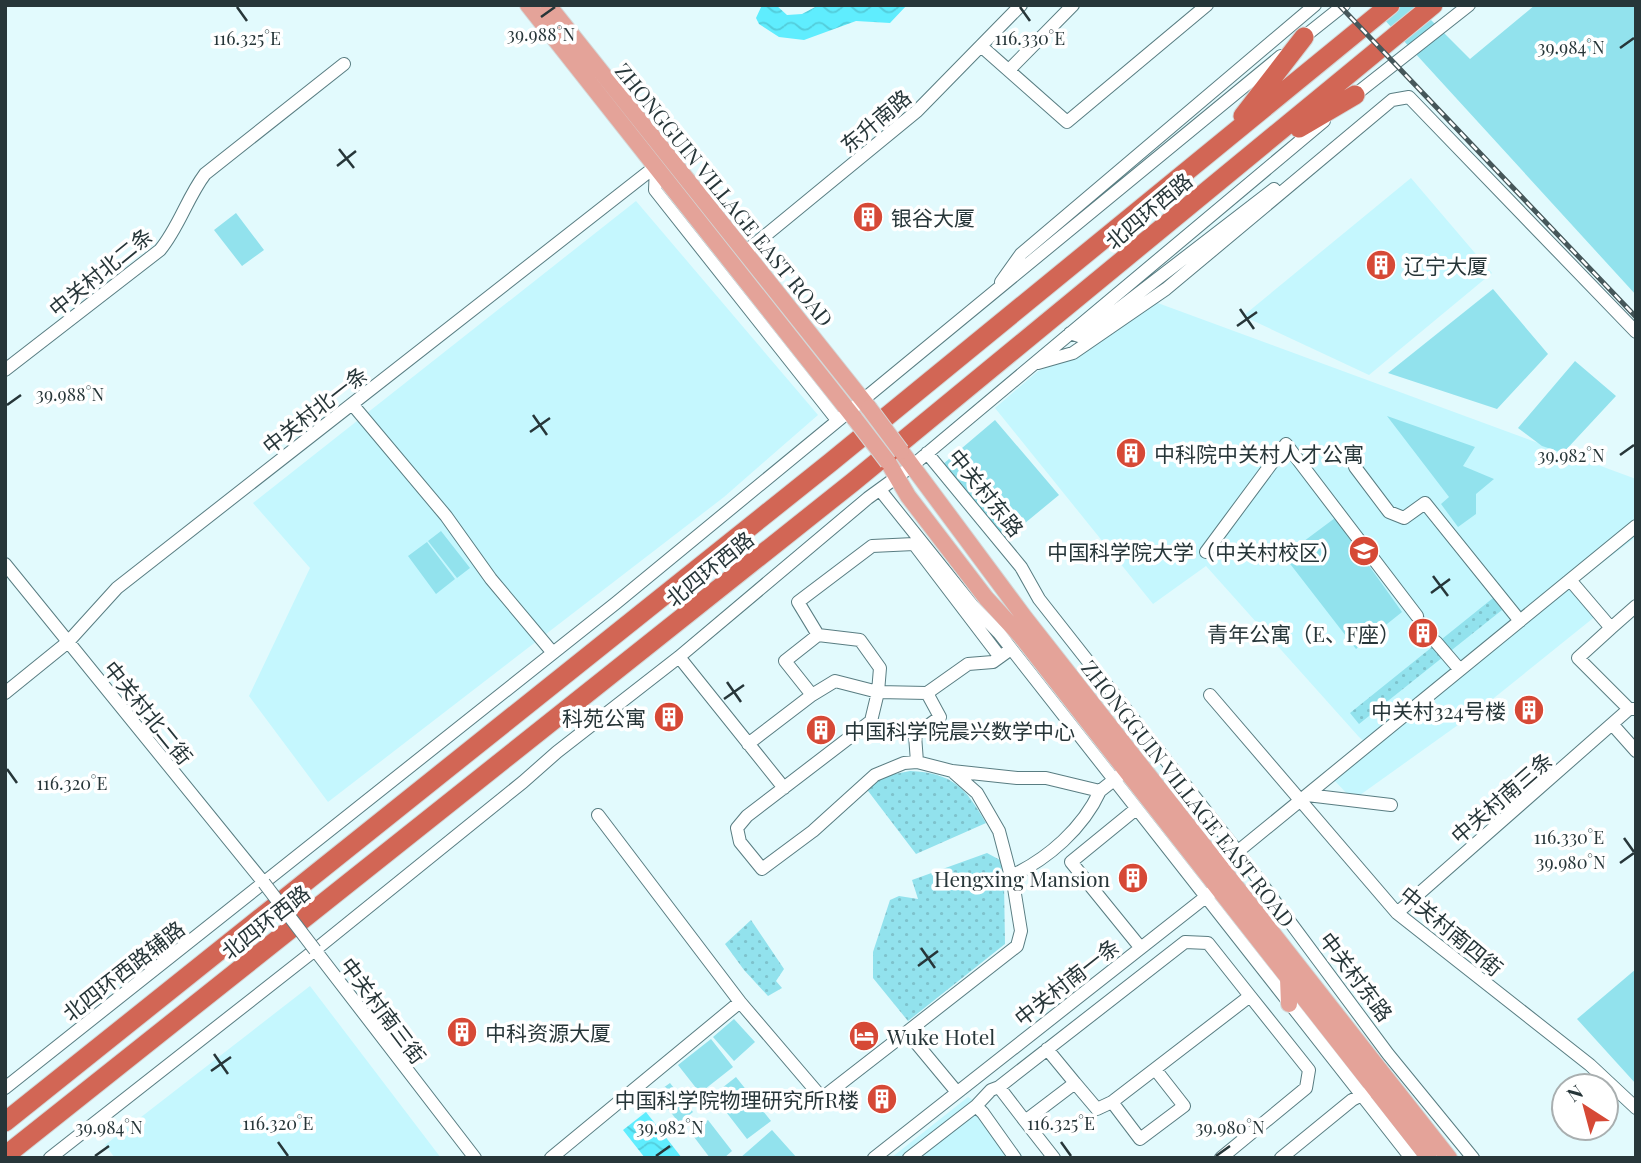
<svg xmlns="http://www.w3.org/2000/svg" width="1641" height="1163" viewBox="0 0 1641 1163" font-family="'Playfair Display','Noto Sans SC',serif">
	<style>
		.built { fill: #c5f7fe }
		.grass { fill: url(#grass-dots) }
		.green { fill: #92e2ed }
		.water { fill: url(#water-waves) }
		.lines { fill: none; stroke-linecap: round; stroke-linejoin: round }
		.minor-tunnel { stroke: #bdd3d6; stroke-width: 12; stroke-dasharray: 12 6; stroke-linecap: butt }
		.minor-casing { stroke: #597d82; stroke-width: 14 }
		.major-casing { stroke: #d4d7d7; stroke-width: 18 }
		.highway-casing { stroke: #d4d7d7; stroke-width: 21 }
		.minor { stroke: #fff; stroke-width: 12 }
		.major { stroke: #e4a399; stroke-width: 16 }
		.highway { stroke: #d26655; stroke-width: 19 }
		.rail-casing { stroke: #46575a; stroke-width: 5 }
		.rail { stroke: #fff; stroke-width: 2.5; stroke-dasharray: 8; stroke-linecap: butt }
		.minor-bridge-casing { stroke: #597d82; stroke-width: 14; stroke-linecap: butt }
		.major-bridge-casing { stroke: #d4d7d7; stroke-width: 18; stroke-linecap: butt }
		.minor-bridge { stroke: #fff; stroke-width: 12 }
		.major-bridge { stroke: #e4a399; stroke-width: 16 }
		.ticks { fill: none; stroke: #273639; stroke-width: 2.5 }
		.labels { text-anchor: middle; dominant-baseline: central; stroke-width: 7; stroke-linejoin: round; paint-order: stroke }
		.street-label { font-size: 21px; fill: #273639; stroke: #fff }
		.poi-label { font-size: 21px; fill: #273639; stroke: #fff; text-anchor: start }
		.ticks-label { font-size: 18px; text-anchor: middle; fill: #273639; stroke: #fff; stroke-width: 7; stroke-linejoin: round; paint-order: stroke }
	</style>
	<defs>
		<pattern id="grass-dots" width="8" height="8" patternUnits="userSpaceOnUse" patternTransform="scale(1.75)"><rect width="8" height="8" fill="#92e2ed"/><path d="M2 2h.1M6 6h.1" fill="none" stroke="#7ec2cc" stroke-width="1.8" stroke-linecap="round"/></pattern>
		<pattern id="water-waves" width="16" height="10" patternUnits="userSpaceOnUse" patternTransform="scale(1.75)"><rect width="16" height="10" fill="#5fedfe"/><path d="M0 5q4-4 8 0t8 0" fill="none" stroke="#53ccda"/></pattern>
	</defs>
	<rect width="100%" height="100%" fill="#e2fafd"/>
	<path class="built" d="M1411,178L1492,273L1369,375L1243,316Z
		M636,201L818,415L724,497L328,802L249,696L310,568L253,503Z
		M1155,302L1636,479V537L1574,584L1597,615L1479,710L1353,800L1333,779L1372,748L1359,737L1206,566L1153,604L995,408L1038,371L1076,356Z
		M310,986L441,1158H115L105,1145Z
		M968,1097L986,1108L1024,1158H891Z"/>
	<path class="grass" d="M1493,598L1502,610L1359,724L1350,713Z
		M910,771C953,773 966,788 986,823L916,854L862,783L865,780Z
		M987,853L1000,860L1004,883L1005,944L908,1021L873,978V952L890,900L899,896L918,899L912,880Z
		M751,920L784,969L776,981L782,988L768,996L744,970L725,944Z"/>
	<path class="green" d="M1371,5H1416L1470,59L1535,5H1636V295Z
		M236,213L264,250L242,266L214,230Z
		M1493,289L1548,354L1497,409L1388,373Z
		M1575,361L1616,396L1563,453L1542,446L1518,428Z
		M1387,416L1475,447L1463,466L1494,479L1476,494V514L1458,527L1441,504L1449,497Z
		M995,420L1059,495L1002,542L942,465Z
		M1335,518L1402,612L1356,649L1284,556Z
		M441,531L470,568L457,578L428,541Z
		M427,542L455,579L436,594L408,556Z
		M1636,969V1084L1577,1019Z
		M734,1019L755,1042L734,1061L713,1037Z
		M711,1039L733,1067L700,1093L678,1065Z
		M736,1077L771,1121L747,1139L713,1095Z
		M670,1083L693,1112L679,1123L656,1093Z
		M708,1120L732,1151L724,1158H710L691,1133Z
		M772,1130L797,1158H740Z"/>
	<path class="water" d="M762,5H776L787,15L802,14L819,5H907L890,23L856,21L804,40L779,37L759,24L756,18Z
		M646,1112L682,1158H645L623,1130Z"/>
	<g class="lines">
		<path class="minor-tunnel" d="M1417,616L1436,642"/>
		<g class="minor-casing">
			<path id="minor" d="M1300,40L1344,5
				M981,46L1067,122L1207,5
				M1009,70L1073,5
				M1351,98L1469,5
				M656,166L655,190L837,420
				M744,253L917,111L1021,5
				M1001,282L1021,254L1315,5
				M1070,333L1082,337L1274,189
				M1038,363L1073,353L1166,289L1392,100L1409,97L1636,332
				M5,370L160,250C179,227 187,198 205,174L344,64
				M352,404L446,516L491,579L553,653
				M927,453L1021,567L1039,599L1238,852L1388,1054L1473,1158
				M1355,467L1389,512L1404,518L1425,503L1520,621
				M880,490L973,606L999,633L1411,1158
				M1206,552L1286,444L1417,616
				M5,564L264,883
				M1570,580L1611,628L1578,658L1629,709H1635
				M1611,628L1636,606
				M1436,642L1460,670
				M679,657L784,788
				M5,693L68,642L117,588L656,166
				M812,695L835,681L878,692L880,668L860,640L818,635
				M1210,695L1397,913L1590,1065L1636,1108
				M1612,724L1636,751
				M748,744L812,695L785,661L818,635L798,602L872,546L914,544L1000,657
				M917,762L915,735L940,717L927,693
				M952,771L1017,778H1046L1100,791L1119,776
				M1307,795L1391,805
				M1136,809L1071,862L1140,947
				M598,815L740,1002
				M1220,866L1636,526
				M1011,876C1048,859 1083,828 1100,791
				M1397,913L1629,709
				M315,950L475,1158
				M907,1032L1017,946L1021,931L1014,888L999,831L977,793L952,771L917,762L904,763L875,775L813,831L762,869L740,842L737,828L747,816L871,721L878,692L927,693L968,664L993,662L1011,649
				M1075,1083L1097,1109L1112,1102L1140,1139L1184,1106L1155,1069L1250,996L1309,1070L1306,1088L1221,1158
				M999,1087L1185,942L1208,943L1250,996
				M5,1088L616,603L1281,56
				M1112,1102L1155,1069
				M1025,1121L1054,1158
				M50,1158L315,950L523,782L557,752L679,657L868,498L912,466L1324,121
				M551,1158L740,1002L822,1098L907,1032L956,1091
				M874,1158L1212,892
				M909,1158L976,1106
				M1015,1158L983,1113L976,1106L991,1090L999,1087L1025,1121L1075,1083L1047,1049
				M1281,1158L1352,1100L1366,1093"/>
		</g>
		<g class="major-casing">
			<path id="major" d="M528,5L855,419
				M548,5L869,408
				M901,451L1025,618L1449,1158
				M888,462L908,496L986,598L1020,635L1429,1158
				M1288,978L1289,1004"/>
		</g>
		<g class="highway-casing">
			<path id="highway" d="M1243,116L1304,37
				M1299,128L1355,95
				M5,1122L831,462L1390,5
				M5,1156L853,482L1433,5"/>
		</g>
		<use href="#minor" class="minor"/>
		<use href="#major" class="major"/>
		<use href="#highway" class="highway"/>
		<g class="rail-casing">
			<path id="rail" d="M1339,5L1636,317"/>
		</g>
		<use href="#rail" class="rail"/>
		<g class="minor-bridge-casing">
			<path id="minor-bridge" d="M264,883L315,950"/>
		</g>
		<g class="major-bridge-casing">
			<path id="major-bridge" d="M869,408L901,451
				M855,419L888,462"/>
		</g>
		<use href="#minor-bridge" class="minor-bridge"/>
		<use href="#major-bridge" class="major-bridge"/>
	</g>
	<path class="ticks" d="M237,7L247,21M1020,7L1030,21M541,17L555,7M1620,48L1634,38M339,149L354,168M337,166L356,151M1240,309L1254,329M1237,326L1257,312M7,405L21,395M533,415L547,435M530,432L550,418M1620,455L1634,445M1433,576L1448,596M1431,593L1450,579M727,682L741,702M724,699L744,685M7,769L17,783M1624,838L1634,852M1620,863L1634,853M921,948L935,968M918,966L938,951M214,1054L228,1074M211,1071L231,1057M278,1142L288,1156M1061,1142L1071,1156M95,1156L109,1146M656,1156L670,1146M1216,1156L1230,1146"/>
	<defs>
		<g id="building-disc" transform="scale(1.575)"><circle r="9.5" fill="#d64936" stroke="#fff"/><path d="M-4-6H4V6H1V3H-1V6H-4ZM-2.5-4.3h1.7v1.8h-1.7ZM.8-4.3h1.7v1.8H.8ZM-2.5-1h1.7V.8h-1.7ZM.8-1h1.7V.8H.8Z" fill="#fff"/></g>
		<g id="university-disc" transform="scale(1.575)"><circle r="9.5" fill="#d64936" stroke="#fff"/><path d="M0-5L7-2L0 1L-7-2ZM-4 1L0 2.5L4 1V4Q0 6-4 4Z" fill="#fff"/></g>
		<g id="hotel-disc" transform="scale(1.575)"><circle r="9.5" fill="#d64936" stroke="#fff"/><path d="M-6-4.5h1.5V1H6V5H4.5V3h-9V5H-6ZM-4 0a1.8 1.8 0 1 1 3.6 0ZM.5 0V-2.5h3Q6-2.5 6 0Z" fill="#fff"/></g>
	</defs>
	<g fill-rule="evenodd">
		<use href="#building-disc" x="868" y="217"/>
		<use href="#building-disc" x="1381" y="265"/>
		<use href="#building-disc" x="1131" y="453"/>
		<use href="#university-disc" x="1364" y="551"/>
		<use href="#building-disc" x="1423" y="633"/>
		<use href="#building-disc" x="1529" y="710"/>
		<use href="#building-disc" x="669" y="717"/>
		<use href="#building-disc" x="821" y="730"/>
		<use href="#building-disc" x="1133" y="878"/>
		<use href="#building-disc" x="462" y="1032"/>
		<use href="#hotel-disc" x="864" y="1036"/>
		<use href="#building-disc" x="882" y="1099"/>
	</g>
	<g class="labels">
		<g class="street-label">
			<text transform="translate(875 120) rotate(-40)">东升南路</text>
			<text transform="translate(725 194) rotate(51)">ZHONGGUIN VILLAGE EAST ROAD</text>
			<text transform="translate(1148 210) rotate(-40)">北四环西路</text>
			<text transform="translate(100 271) rotate(-39)">中关村北二条</text>
			<text transform="translate(314 409) rotate(-38)">中关村北一条</text>
			<text transform="translate(987 492) rotate(51)">中关村东路</text>
			<text transform="translate(709 568) rotate(-39)">北四环西路</text>
			<text transform="translate(149 712) rotate(51)">中关村北二街</text>
			<text transform="translate(1189 793) rotate(52)">ZHONGGUIN VILLAGE EAST ROAD</text>
			<text transform="translate(1501 797) rotate(-41)">中关村南三条</text>
			<text transform="translate(265 921) rotate(-38)">北四环西路</text>
			<text transform="translate(1452 930) rotate(40)">中关村南四街</text>
			<text transform="translate(123 970) rotate(-38)">北四环西路辅路</text>
			<text transform="translate(1357 976) rotate(53)">中关村东路</text>
			<text transform="translate(1066 981) rotate(-38)">中关村南一条</text>
			<text transform="translate(384 1010) rotate(53)">中关村南三街</text>
		</g>
		<g class="poi-label">
			<text x="891" y="217">银谷大厦</text>
			<text x="1404" y="265">辽宁大厦</text>
			<text x="1154" y="453">中科院中关村人才公寓</text>
			<text x="1341" y="551" text-anchor="end">中国科学院大学（中关村校区）</text>
			<text x="1400" y="633" text-anchor="end">青年公寓（E、F座）</text>
			<text x="1506" y="710" text-anchor="end">中关村324号楼</text>
			<text x="646" y="717" text-anchor="end">科苑公寓</text>
			<text x="844" y="730">中国科学院晨兴数学中心</text>
			<text x="1110" y="878" text-anchor="end">Hengxing Mansion</text>
			<text x="485" y="1032">中科资源大厦</text>
			<text x="887" y="1036">Wuke Hotel</text>
			<text x="859" y="1099" text-anchor="end">中国科学院物理研究所R楼</text>
		</g>
	</g>
	<g class="ticks-label">
		<text x="541" y="41">39.988°N</text>
		<text x="247" y="45">116.325°E</text>
		<text x="1030" y="45">116.330°E</text>
		<text x="1571" y="54">39.984°N</text>
		<text x="70" y="401">39.988°N</text>
		<text x="1571" y="462">39.982°N</text>
		<text x="72" y="790">116.320°E</text>
		<text x="1569" y="844">116.330°E</text>
		<text x="1571" y="869">39.980°N</text>
		<text x="278" y="1130">116.320°E</text>
		<text x="1061" y="1130">116.325°E</text>
		<text x="109" y="1134">39.984°N</text>
		<text x="670" y="1134">39.982°N</text>
		<text x="1230" y="1134">39.980°N</text>
	</g>
	<rect width="1641" height="1163" fill="none" stroke="#273639" stroke-width="14"/>
	<g transform="translate(1585 1107) rotate(324)"><circle r="33" fill="#ffffff" stroke="#a9afb0" stroke-width="2"/>
	<path d="M0-5L12 26L0 18L-12 26Z" fill="#d64936"/>
	<text y="-10" font-size="19" font-weight="bold" text-anchor="middle" fill="#273639">N</text>
	</g>
</svg>
